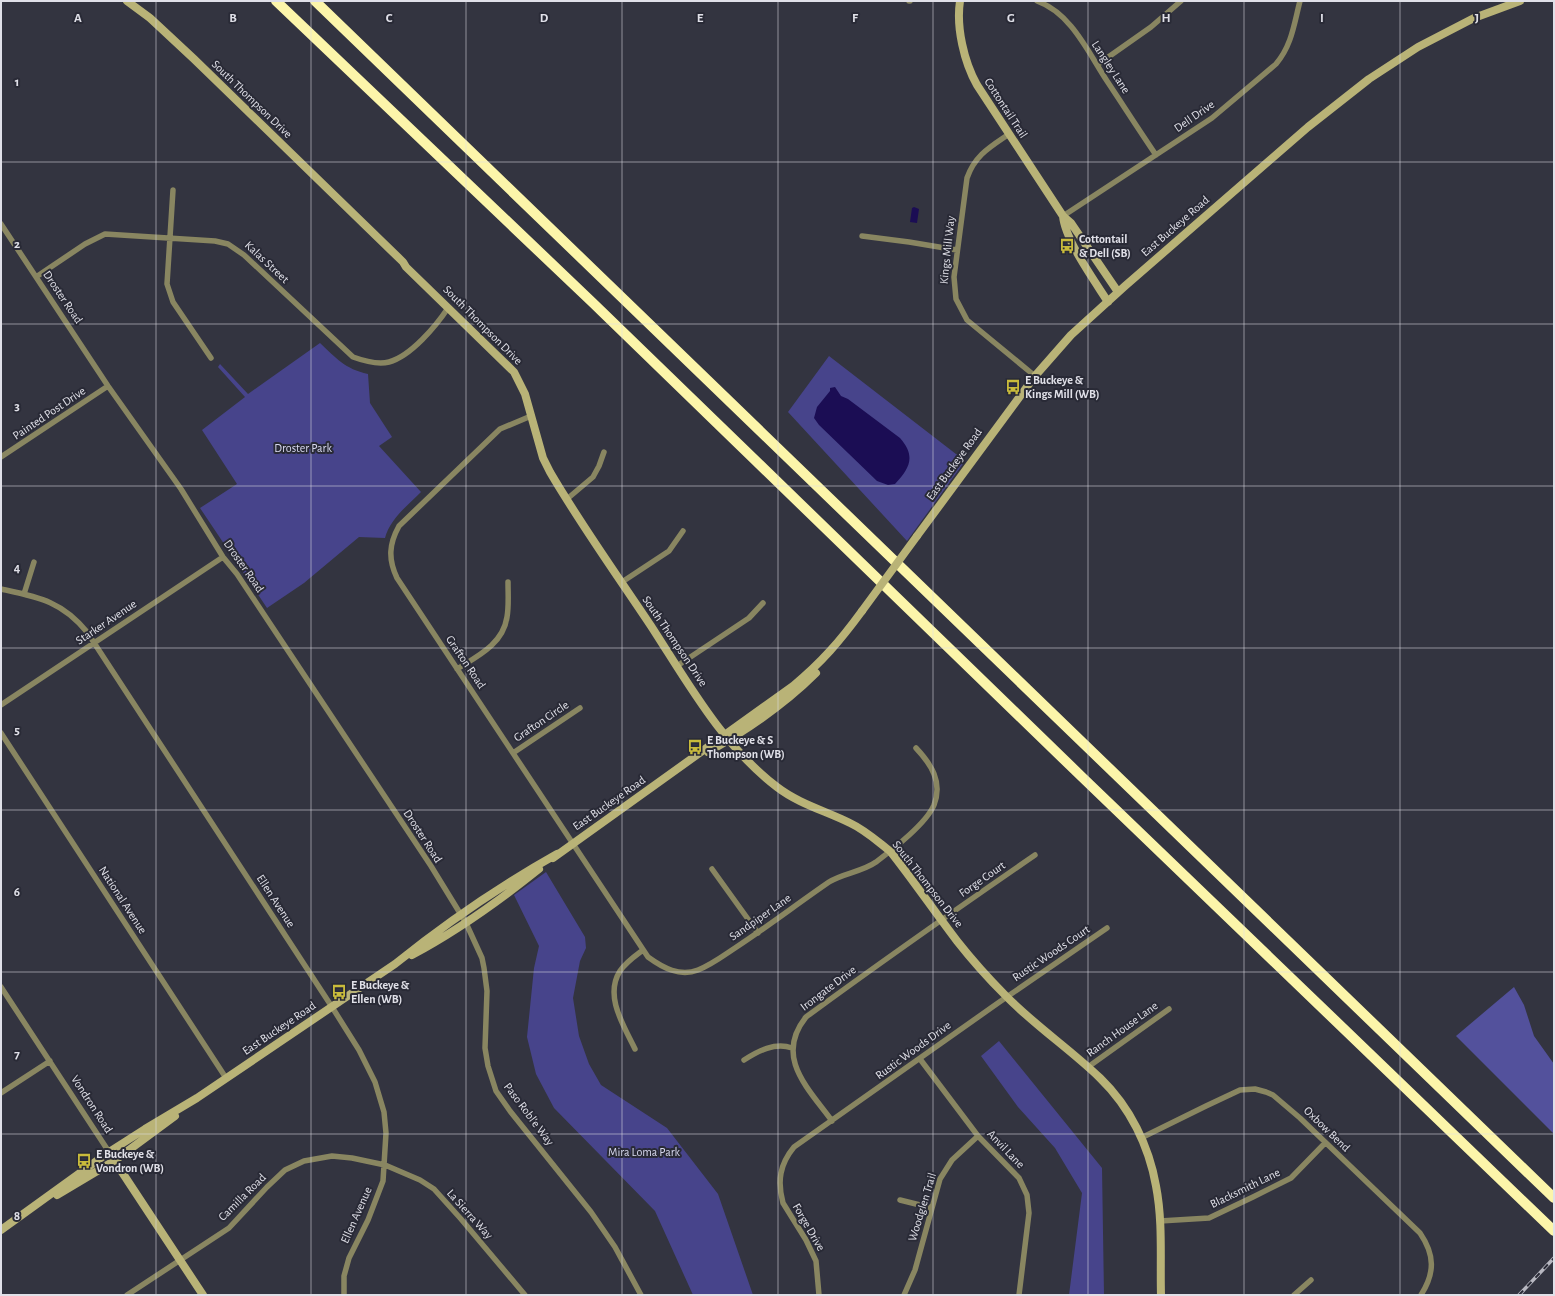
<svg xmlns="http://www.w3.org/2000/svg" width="1555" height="1296" viewBox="0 0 1555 1296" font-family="'Alegreya Sans',sans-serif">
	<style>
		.green { fill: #47448b }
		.forest { fill: #53519c }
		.water { fill: #1b0d54 }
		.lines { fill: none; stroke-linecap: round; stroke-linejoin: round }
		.street { stroke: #898661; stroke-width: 5.5 }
		.secondary { stroke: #b9b377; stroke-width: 8 }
		.highway { stroke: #fcf5aa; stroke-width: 10 }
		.rail-casing { stroke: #b7b7c0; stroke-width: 3.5 }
		.rail { stroke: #292a36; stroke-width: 2; stroke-dasharray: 6; stroke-linecap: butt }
		.secondary-bridge { stroke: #b9b377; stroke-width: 8 }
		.grid { fill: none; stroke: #e0e0e8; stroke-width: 1; stroke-opacity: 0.55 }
		.labels { text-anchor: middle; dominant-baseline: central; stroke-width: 4; stroke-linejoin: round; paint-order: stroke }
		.street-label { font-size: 12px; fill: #e0e0e8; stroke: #292a36 }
		.poi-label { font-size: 12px; font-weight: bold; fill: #e0e0e8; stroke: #292a36; text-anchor: start }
		.park-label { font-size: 12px; fill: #d8d9ef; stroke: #292a36 }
		.grid-label { font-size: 13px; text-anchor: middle; font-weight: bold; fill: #e0e0e8; stroke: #292a36; stroke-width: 4; stroke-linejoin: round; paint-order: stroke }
	</style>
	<rect width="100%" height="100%" fill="#333440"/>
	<path class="green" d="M320,343C336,358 345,369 368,374L370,403L392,437L379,446L421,492C407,506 390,519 385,538L359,537L304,583L267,608L200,508L237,484L202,430L245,397L218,367L220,364L248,394Z
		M829,356L965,461L907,541L788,412Z
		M546,872L585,937L586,948L580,961L573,998L579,1036L589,1064L601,1085L667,1128L718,1194L753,1295H693L655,1211L554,1108L536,1074L527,1037L534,968L539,946L514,895Z
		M999,1041L1102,1168L1104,1295H1069L1082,1193L1055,1148L1018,1107L981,1056Z"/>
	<path class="forest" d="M1514,987L1524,1005L1534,1036L1554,1064V1134L1456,1036Z"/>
	<path class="water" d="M914,207L919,209L917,223L910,222L912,208Z
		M835,387L841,396L848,399L900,438C916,456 910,468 895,484L888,485L877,481L819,425L814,418L817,407L830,391V388Z"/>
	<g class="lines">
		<path class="street" d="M909,1H910
			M1037,1C1071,13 1088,52 1107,81C1123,105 1139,130 1156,155
			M1097,65L1151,27L1181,1
			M1009,134C990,147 975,155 967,178L954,277L956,299L967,320L1035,376
			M173,190L167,284L173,302L211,358
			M1063,216L1212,118L1276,64C1292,45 1294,24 1300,1
			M1,224L108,386L181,489L223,557L237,574L431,866L466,923L482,958L484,968L487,991L485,1048L488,1066L496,1091L510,1111L591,1212L615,1247L641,1295
			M862,236L909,242L957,250
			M36,277L85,244L105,234L215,241L228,244L244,255L353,357C364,361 377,365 389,362C411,356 436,326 448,308
			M531,416L500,429L399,526C389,544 388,559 397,578L648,957C663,968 680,977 698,970C711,965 723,956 735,948C767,927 797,904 829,882C843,873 862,872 876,862C893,849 926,824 934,805C943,782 931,764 916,748
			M1,457L108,386
			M567,499L593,477L599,466L604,452
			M622,582L669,551L683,531
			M1,589C38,597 62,601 87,632L332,1007L359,1050L375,1082L384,1112L386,1133L383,1181L368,1220L349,1258L344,1276V1295
			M24,594L34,562
			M677,666L749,618L763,603
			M457,669C478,656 503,644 507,617C509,606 508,594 508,582
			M1,705L223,557
			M1,733L226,1078
			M513,753L580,708
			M712,869L758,933
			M1,987L109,1152
			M635,1049C624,1026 604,996 620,971C626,962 635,956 643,950
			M920,1059L978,1136L1019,1178L1027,1195L1029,1213L1019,1295
			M744,1060C758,1051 775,1042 792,1048
			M1088,1067L1169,1009
			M1,1093L50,1061
			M832,1121C808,1088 774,1057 806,1017C881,962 958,908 1035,855
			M1141,1138L1206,1106L1240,1090L1255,1089L1266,1092L1273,1095L1300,1118L1420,1233C1435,1255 1435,1273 1421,1295
			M900,1200L932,1208
			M1160,1221L1209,1218L1253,1197L1291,1178L1325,1143
			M127,1295L229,1228L267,1187L285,1170L304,1161L332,1156L352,1158L385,1165L420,1180L434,1189L461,1219L525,1295
			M819,1295L816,1261L806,1240L783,1203C777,1181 780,1164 794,1147L998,1003L1107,928
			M904,1295L915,1270L940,1179L952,1160L978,1136
			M1294,1295L1311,1280"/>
		<path class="secondary" d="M127,1L150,18L194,59L403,262L406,267L514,372L525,394L543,458L550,472C581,525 617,575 651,626C688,683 722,745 777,787C799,804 826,811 850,823C865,830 877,841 890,851C913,880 934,911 957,941C972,960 988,978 1005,995C1034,1025 1070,1049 1100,1078C1130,1107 1149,1146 1156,1186C1163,1222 1160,1259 1161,1295
			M960,1C956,27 964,62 977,85L1063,216L1071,223L1118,292
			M1063,216C1065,240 1094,280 1108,302
			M917,536L1035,376L1071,335L1125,286L1308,127L1369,79L1418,47L1474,18L1520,1
			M708,752C747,730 785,704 816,673
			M553,858L793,686C822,662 840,641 862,611
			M412,955C457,931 499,901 539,869
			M112,1157L203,1295
			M57,1195L114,1161L175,1116
			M1,1230L109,1152L145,1129L197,1098L395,964C446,923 500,886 557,854"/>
		<path class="highway" d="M276,1L593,303L1082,777L1554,1231
			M315,1L1554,1198"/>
		<g class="rail-casing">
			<path id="rail" d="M1519,1295L1554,1258"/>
		</g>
		<use href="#rail" class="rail"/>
		<path class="secondary-bridge" d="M862,611L917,536"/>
	</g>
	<path class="grid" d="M156,1V1295M311,1V1295M466,1V1295M622,1V1295M778,1V1295M933,1V1295M1088,1V1295M1244,1V1295M1400,1V1295M1,162H1554M1,324H1554M1,486H1554M1,648H1554M1,810H1554M1,972H1554M1,1134H1554"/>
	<defs>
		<g id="bus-bare" transform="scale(1.2)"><path d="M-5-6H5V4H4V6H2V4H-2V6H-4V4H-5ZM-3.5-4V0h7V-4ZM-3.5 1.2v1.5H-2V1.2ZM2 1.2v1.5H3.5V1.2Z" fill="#c9bb3b" stroke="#292a36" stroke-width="2.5" paint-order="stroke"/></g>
	</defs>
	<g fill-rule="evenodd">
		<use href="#bus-bare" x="1067" y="246"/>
		<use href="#bus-bare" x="1013" y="387"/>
		<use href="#bus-bare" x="695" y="747"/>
		<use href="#bus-bare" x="339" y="992"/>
		<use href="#bus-bare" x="84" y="1161"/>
	</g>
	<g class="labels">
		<g class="street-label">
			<text transform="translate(1111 67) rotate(57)">Langley Lane</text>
			<text transform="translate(252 99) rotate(44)">South Thompson Drive</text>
			<text transform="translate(1006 108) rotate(57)">Cottontail Trail</text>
			<text transform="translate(1194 116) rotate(-35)">Dell Drive</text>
			<text transform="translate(1175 226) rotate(-41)">East Buckeye Road</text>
			<text transform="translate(947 250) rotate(-84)">Kings Mill Way</text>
			<text transform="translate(267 262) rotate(43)">Kalas Street</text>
			<text transform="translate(63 297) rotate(56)">Droster Road</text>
			<text transform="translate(483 325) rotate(45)">South Thompson Drive</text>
			<text transform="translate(49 413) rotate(-34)">Painted Post Drive</text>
			<text transform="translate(954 464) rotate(-54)">East Buckeye Road</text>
			<text transform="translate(244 566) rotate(55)">Droster Road</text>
			<text transform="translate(106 622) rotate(-34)">Starker Avenue</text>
			<text transform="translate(675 641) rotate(56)">South Thompson Drive</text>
			<text transform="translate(466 662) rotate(56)">Grafton Road</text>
			<text transform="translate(541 721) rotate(-34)">Grafton Circle</text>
			<text transform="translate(609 803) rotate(-35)">East Buckeye Road</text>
			<text transform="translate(423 836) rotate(57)">Droster Road</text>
			<text transform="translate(982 879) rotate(-35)">Forge Court</text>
			<text transform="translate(928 884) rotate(52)">South Thompson Drive</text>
			<text transform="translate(123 900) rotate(57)">National Avenue</text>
			<text transform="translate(276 901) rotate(57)">Ellen Avenue</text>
			<text transform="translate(760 917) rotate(-35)">Sandpiper Lane</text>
			<text transform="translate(1051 953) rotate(-34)">Rustic Woods Court</text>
			<text transform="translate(828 988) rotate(-37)">Irongate Drive</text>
			<text transform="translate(279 1028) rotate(-34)">East Buckeye Road</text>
			<text transform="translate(1122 1029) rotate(-36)">Ranch House Lane</text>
			<text transform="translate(913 1050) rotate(-36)">Rustic Woods Drive</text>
			<text transform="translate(92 1104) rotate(57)">Vondron Road</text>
			<text transform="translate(529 1114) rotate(53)">Paso Robl'e Way</text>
			<text transform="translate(1327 1129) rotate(44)">Oxbow Bend</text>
			<text transform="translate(1006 1149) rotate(46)">Anvil Lane</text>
			<text transform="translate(1245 1188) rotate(-26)">Blacksmith Lane</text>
			<text transform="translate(242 1197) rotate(-45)">Camilla Road</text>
			<text transform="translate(922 1207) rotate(-73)">Woodglen Trail</text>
			<text transform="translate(470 1214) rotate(48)">La Sierra Way</text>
			<text transform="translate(356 1215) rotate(-66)">Ellen Avenue</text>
			<text transform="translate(809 1227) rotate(60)">Forge Drive</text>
		</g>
		<g class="poi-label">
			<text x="1079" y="239">Cottontail<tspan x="1079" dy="14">&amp; Dell (SB)</tspan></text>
			<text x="1025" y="380">E Buckeye &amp;<tspan x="1025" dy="14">Kings Mill (WB)</tspan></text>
			<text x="707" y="740">E Buckeye &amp; S<tspan x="707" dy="14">Thompson (WB)</tspan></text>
			<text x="351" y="985">E Buckeye &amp;<tspan x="351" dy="14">Ellen (WB)</tspan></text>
			<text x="96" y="1154">E Buckeye &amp;<tspan x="96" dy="14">Vondron (WB)</tspan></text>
		</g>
		<g class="park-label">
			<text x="303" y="448">Droster Park</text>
			<text x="644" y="1152">Mira Loma Park</text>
		</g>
	</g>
	<g class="grid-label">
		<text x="78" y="22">A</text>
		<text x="233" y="22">B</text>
		<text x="389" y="22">C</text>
		<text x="544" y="22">D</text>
		<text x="700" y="22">E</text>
		<text x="855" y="22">F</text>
		<text x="1011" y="22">G</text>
		<text x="1166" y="22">H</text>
		<text x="1322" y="22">I</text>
		<text x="1477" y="22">J</text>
		<text x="17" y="86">1</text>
		<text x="17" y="248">2</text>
		<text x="17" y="410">3</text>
		<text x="17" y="572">4</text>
		<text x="17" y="734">5</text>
		<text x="17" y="896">6</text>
		<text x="17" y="1058">7</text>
		<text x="17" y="1220">8</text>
	</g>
	<rect width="1555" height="1296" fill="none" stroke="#e0e0e8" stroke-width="4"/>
</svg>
